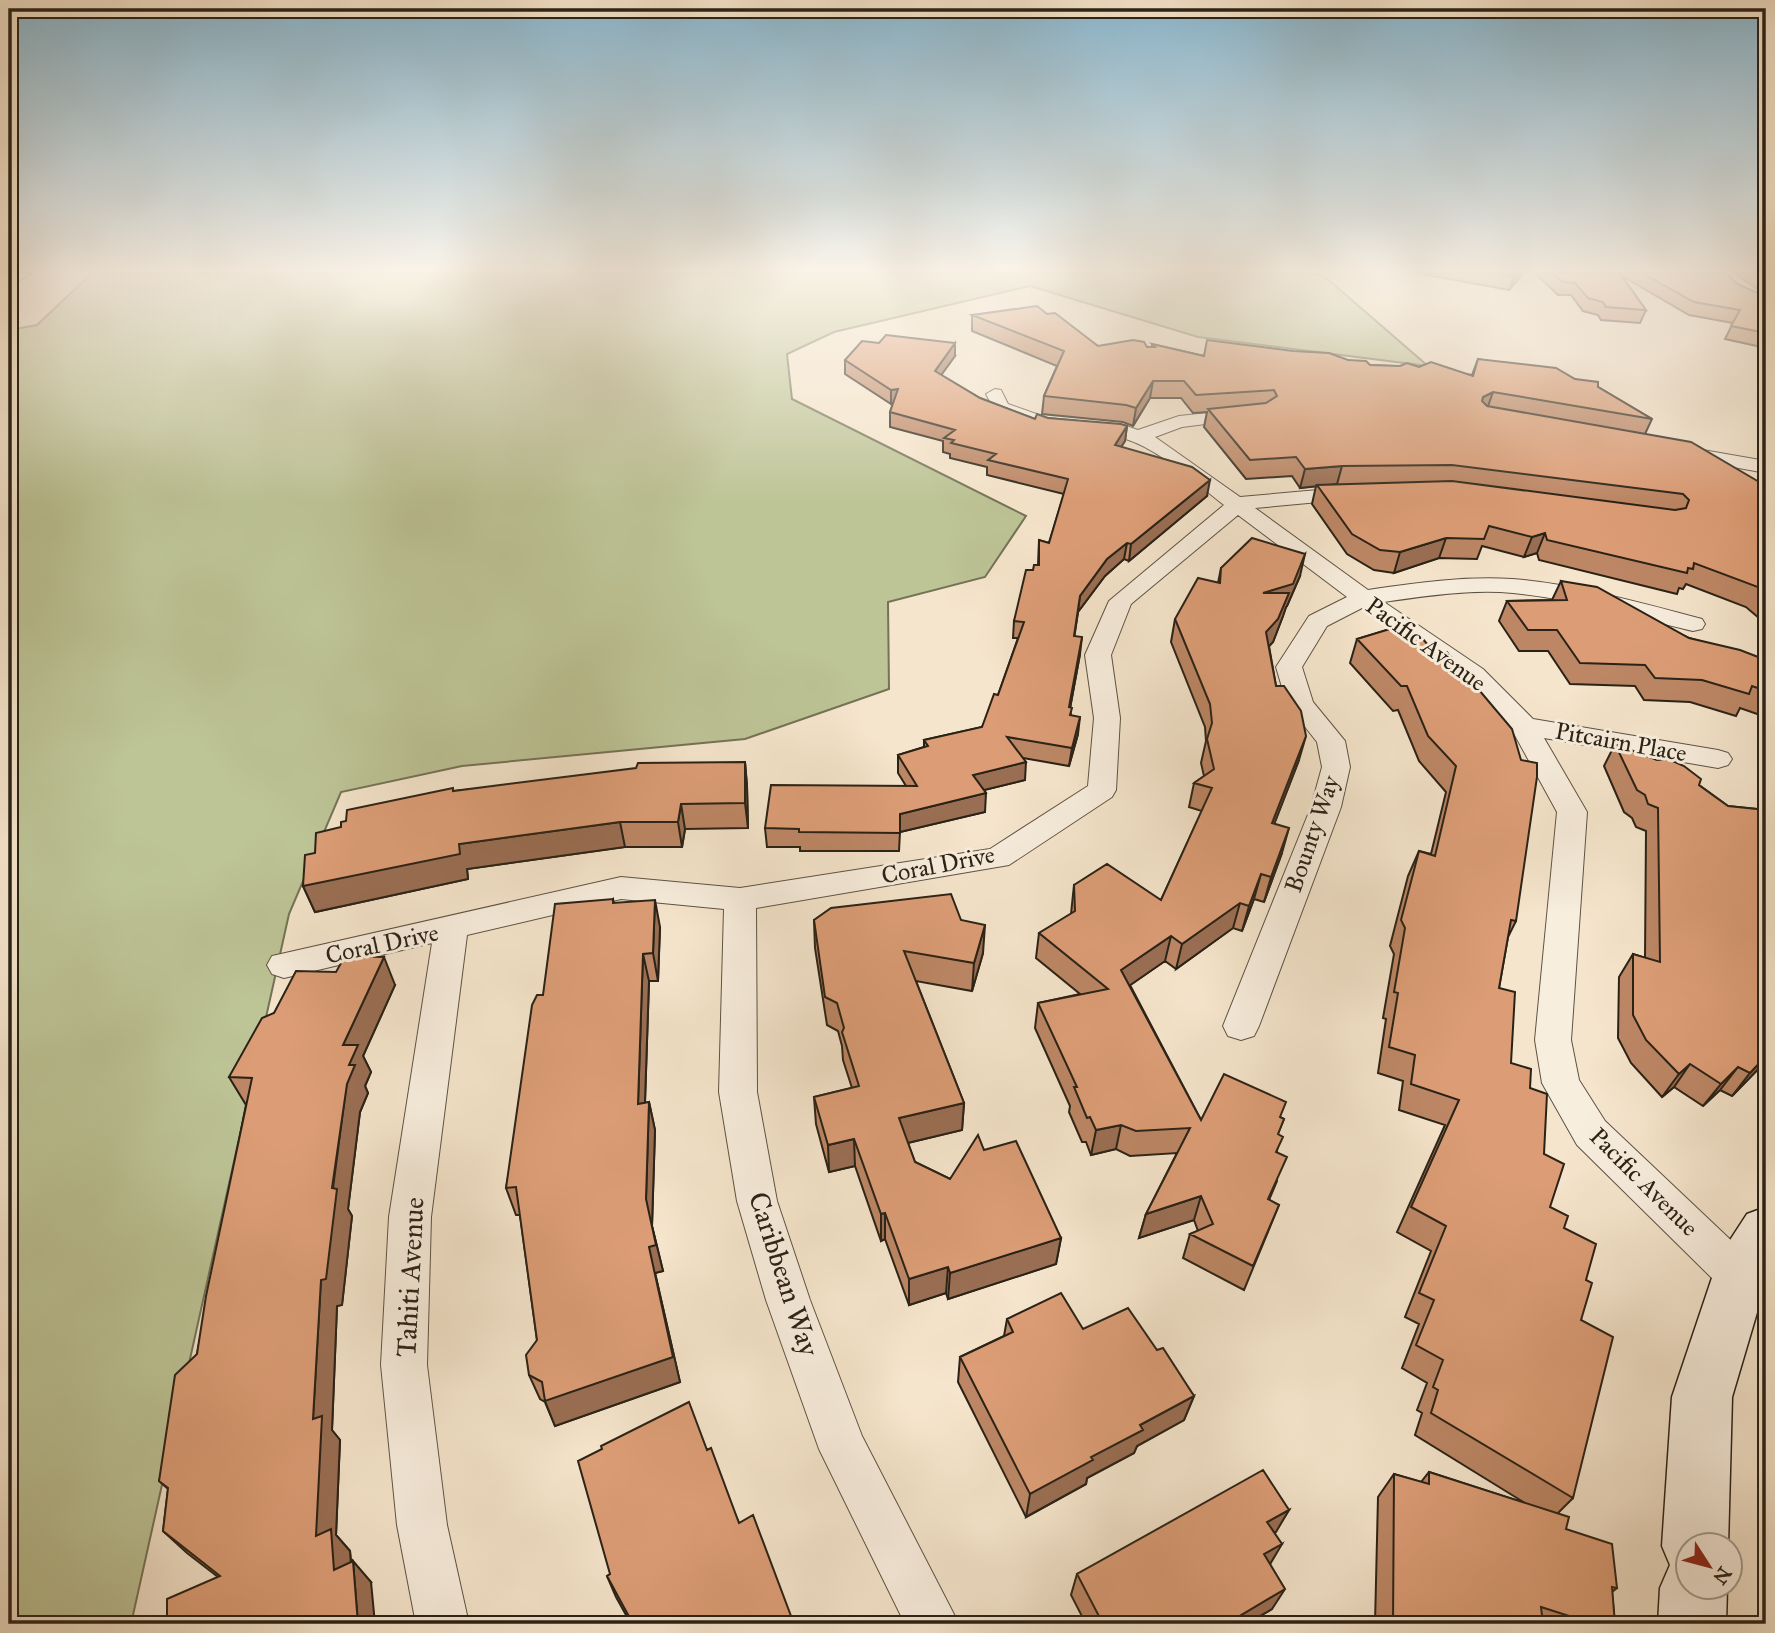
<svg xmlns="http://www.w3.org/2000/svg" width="1775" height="1633" viewBox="0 0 1775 1633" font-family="'IM FELL Great Primer',serif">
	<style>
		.green { fill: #bdc496; stroke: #747356; stroke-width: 2 }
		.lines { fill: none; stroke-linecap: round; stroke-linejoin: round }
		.street-casing { stroke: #5d5344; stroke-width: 2 }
		.secondary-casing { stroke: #2a2217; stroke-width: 3 }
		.street { fill: #f8eede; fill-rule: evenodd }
		.secondary { fill: #f8eede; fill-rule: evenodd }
		.wall { fill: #bd8765; stroke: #2a2217; stroke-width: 2 }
		.shaded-wall { fill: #9a6e53; stroke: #2a2217; stroke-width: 2 }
		.building { fill: #dc9d76; stroke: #2a2217; stroke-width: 2 }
		.labels { text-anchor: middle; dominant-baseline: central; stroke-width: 6; stroke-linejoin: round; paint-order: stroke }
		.street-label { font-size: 24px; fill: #2a2217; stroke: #f8eede }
		.near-street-label { font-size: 28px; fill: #2a2217; stroke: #f8eede }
	</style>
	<rect width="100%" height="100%" fill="#f5e5cc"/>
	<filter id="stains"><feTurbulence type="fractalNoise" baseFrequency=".00286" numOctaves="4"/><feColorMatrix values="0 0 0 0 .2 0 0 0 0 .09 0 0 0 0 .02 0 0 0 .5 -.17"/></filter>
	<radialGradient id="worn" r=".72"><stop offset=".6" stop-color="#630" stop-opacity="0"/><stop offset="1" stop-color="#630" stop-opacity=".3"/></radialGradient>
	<path class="green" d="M92,273H1307L1324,276L1428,366L1198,337L1030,286L834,332L787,354L792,399L1026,516L985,577L888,602L889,689L745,739L462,766L341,792L289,914L131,1624H9V330L37,325Z"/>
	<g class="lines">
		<g class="street-casing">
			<path id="street" d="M995,389L1001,390L1008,404L1042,416L1045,420L1036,425L995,411L986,394Z
				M1247,409L1256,414L1253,418L1182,427L1155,437L1240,497L1352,487L1359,489L1362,493L1359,497L1352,499L1255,508L1368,590C1415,583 1464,576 1512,579C1575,584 1641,603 1702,619L1705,624L1702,629L1693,631C1634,617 1574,599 1513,593C1471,589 1426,596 1384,602L1483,669L1533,719L1718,750L1728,753L1732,759L1728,765L1718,768L1544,738L1587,812L1571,1040L1579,1080L1605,1121L1754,1262L1761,1276L1754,1290L1739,1296L1724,1290L1577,1145L1542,1083L1535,1040L1557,812L1512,730L1465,679L1362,608L1327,626L1302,667L1313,702L1345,741L1350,767L1341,807L1259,1026L1254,1036L1241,1040L1228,1036L1223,1026L1311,807L1322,767L1317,742L1287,704L1276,667L1309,616L1347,597L1238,515L1131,604L1111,655L1120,718L1116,790L1112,797L1009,865L756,908L757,1092L777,1201L810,1300L862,1436L959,1624H905L819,1449L766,1300L737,1201L719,1092L724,909L621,899L467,935L431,1217L427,1365L447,1525L469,1624H416L397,1525L381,1365L389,1217L432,943L284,978L272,974L267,965L272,956L621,877L740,888L990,849L1088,786L1094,718L1085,655L1109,601L1224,505C1193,481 1161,450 1123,438C1109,433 1086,440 1076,428L1085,422L1123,425L1138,430L1179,416Z
				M1680,446L1766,461V473L1673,456L1670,452L1673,448Z"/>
		</g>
		<g class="secondary-casing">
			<path id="secondary" d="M9,273H31L9,286Z
				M1766,1207V1282L1732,1397L1728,1546H1688V1588H1727L1726,1624H1658L1660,1588L1670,1565L1662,1546L1672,1397L1719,1257L1747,1214Z"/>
		</g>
		<use href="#street" class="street"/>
		<use href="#secondary" class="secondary"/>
	</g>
	<path class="wall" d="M1416,273H1523L1509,290Z
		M1535,273H1726L1737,284L1766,297V348L1725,339L1733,323L1689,315L1622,276L1646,310L1640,323L1601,320L1598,315L1583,311L1571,295H1558Z
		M1734,273H1766V295Z
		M1047,314L1098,346L1152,347V344L1204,356L1348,360L1370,365L1419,367L1472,375L1478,359L1575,379L1598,387L1652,419L1645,434L1766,486V624L1746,607L1686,584L1683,589L1679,588L1677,594L1539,560L1537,553L1524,557L1482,546L1477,559L1439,558L1394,573L1374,570L1347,554L1312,504L1316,486L1300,488L1292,476L1246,479L1204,427L1207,412L1193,413L1181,398H1150L1133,426L1123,422L1042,414L1044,396L1057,366L972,331V315Z
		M955,356L941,375L980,398L1035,419L1048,418L1127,426L1125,441L1121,447L1207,496L1129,561L1124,559L1105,576L1078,612L1074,636L1080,654L1070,708L1071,715L1078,734L1069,766L1023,758L1025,780L984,790L985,812L900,832L899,851H800V847H767L765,828L906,786L898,773V755L924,747V740L982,727L998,695L1018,638H1013L1014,621L1033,570L1038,565L1039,540L1049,543L1064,494L987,475V467L950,458V454L943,452V441L890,427V412L893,404H891L845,374V360Z
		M1221,568L1300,576L1287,606L1286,607L1283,616L1273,642L1269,646L1276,686L1299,760L1274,824L1282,853L1264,902L1254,899L1242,931L1233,928L1176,969L1165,961L1130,985L1201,1120L1280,1117L1284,1119L1278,1134L1277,1152V1181L1269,1200L1279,1205L1244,1290L1183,1258L1190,1234L1198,1231L1194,1220L1139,1238L1146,1214L1177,1153L1130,1156L1116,1149L1091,1155L1086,1142H1082L1069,1112L1070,1106L1035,1028L1038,1003L1080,994L1036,958L1039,933L1071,914L1074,885L1161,900L1202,811L1189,807L1194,783L1204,776L1201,763L1206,741L1205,727L1171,642L1175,619L1218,583Z
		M1561,581L1689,638L1766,660V658V717L1740,708L1736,716L1690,702L1644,700L1635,686L1570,684L1548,651H1519L1499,621L1507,601L1552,600Z
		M1403,625L1516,921L1508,937L1499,988L1511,1063L1530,1088L1544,1154L1550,1207L1564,1228L1586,1280L1581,1320L1573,1498L1558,1513L1566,1529L1617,1588L1612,1592L1615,1624H1375L1378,1497L1394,1474L1421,1482L1429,1472L1525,1503L1415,1435L1422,1413L1417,1410L1427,1383L1402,1368L1419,1324L1405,1317L1431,1251L1397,1232L1445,1125L1399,1110L1403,1081L1378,1073L1386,1019L1383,1018L1394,954L1390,946L1408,876L1419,851L1431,854L1446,792L1419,761L1398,710L1393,711L1350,663L1357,639Z
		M1615,744L1699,785L1728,806L1766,810V1061L1732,1096L1720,1090L1703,1106L1674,1087L1662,1097L1631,1063L1618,1038L1619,977L1633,954L1645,958L1646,831L1636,827L1632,818L1624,812L1604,766Z
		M745,762L747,786L748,828L685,829L682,847H625L467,869L468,879L315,912L303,886L341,827L454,791Z
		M613,899L614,903L660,927L658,981H649L645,1103L649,1102L655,1130L652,1226L663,1271L655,1273L680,1382L555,1426L545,1402L540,1399L529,1375L537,1340L520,1215H516L506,1188L543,995Z
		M814,920H961L983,953L972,991L916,981L964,1103L962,1130L908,1143L915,1162L950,1179L984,1150L1061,1238L1056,1264L948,1299L946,1293L909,1305L885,1239L881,1241L855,1166L829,1172L816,1124L814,1097L852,1088L843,1060L842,1046L838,1031L827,1025L815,948Z
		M336,972L395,985L363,1056L371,1072L365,1086L368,1093L360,1112L348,1209L352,1216L342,1305L337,1306L332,1430L340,1440L336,1535L350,1551L351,1562L371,1582L167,1620L218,1577L187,1553L163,1531L168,1489L159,1481L197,1354L246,1105L229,1077L274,1013Z
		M1007,1319L1083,1329L1157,1350L1194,1396L1184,1420L1137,1446L1134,1453L1087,1478L1086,1484L1026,1517L958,1382L960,1357L1004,1336Z
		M707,1450L739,1523L794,1624H631L616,1597L607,1576L610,1574Z
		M1289,1510L1274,1533L1270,1564L1272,1609L1246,1624H1086L1071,1595L1077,1574Z"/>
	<path class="shaded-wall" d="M1517,273H1523L1509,290L1514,277Z
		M955,343V356L934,385L935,371Z
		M1153,381L1150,398L1133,426L1136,408Z
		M898,389V403L891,404V390Z
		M1493,392L1487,409L1477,415L1483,397Z
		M1127,426L1125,441L1113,460L1115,445Z
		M1342,466L1337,484L1300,488L1305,469Z
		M1210,480L1207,496L1129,561L1131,544Z
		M1545,533L1537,553L1524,557L1532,537Z
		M1446,538L1439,558L1394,573L1400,552Z
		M1127,543L1124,559L1105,576L1078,612L1072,653L1080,596L1107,559Z
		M1305,554L1300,576L1287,606L1286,607L1283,616L1273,642L1261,655L1263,593Z
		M1082,637L1080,654L1067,725L1069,707Z
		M1080,717L1078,734L1069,766L1072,748Z
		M1306,736L1299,760L1265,848L1272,823Z
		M745,762L747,786L748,828L745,803Z
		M1026,762L1025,780L972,793L973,775Z
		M986,793L985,812L900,832V814Z
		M681,804L685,829L682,847L678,822Z
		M620,822L625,847L467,869L468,879L315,912L303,886L459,844Z
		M1289,828L1282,853L1264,902L1271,877Z
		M1261,874L1254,899L1242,931L1249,906Z
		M655,900L660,927L658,981L653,953Z
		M1240,903L1233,928L1176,969L1182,944Z
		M985,925L983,953L972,991L974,963Z
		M1171,936L1165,961L1116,995L1121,970Z
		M643,954L649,981L644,1131L638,1104Z
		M384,957L395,985L363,1056L371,1072L365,1086L368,1093L360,1112L348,1209L352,1216L342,1305L337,1306L332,1430L340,1440L336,1535L350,1551L353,1591L334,1570L316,1536L313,1419L321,1280L349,1065L343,1045Z
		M1766,1056V1061L1732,1096L1750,1073Z
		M1690,1064L1674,1087L1662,1097L1679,1074Z
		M1738,1067L1720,1090L1703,1106L1721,1084Z
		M649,1102L655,1130L652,1226L663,1271L655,1273L680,1382L555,1426L545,1401L649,1247L646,1199Z
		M964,1103L962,1130L899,1145V1118Z
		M1121,1125L1116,1149L1091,1155L1096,1130Z
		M854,1139L855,1166L829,1172L828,1145Z
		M1201,1196L1194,1220L1139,1238L1146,1214Z
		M885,1213V1239L881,1241V1214Z
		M1061,1238L1056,1264L948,1299L950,1273Z
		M948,1267L946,1293L909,1305V1279Z
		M1194,1396L1184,1420L1137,1446L1134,1453L1087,1478L1086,1484L1026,1517L1030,1494L1140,1425Z
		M1289,1510L1276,1532L1254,1544L1267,1522Z
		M1282,1544L1269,1566L1264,1554Z
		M353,1561L371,1582L375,1624H358Z
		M1285,1589L1272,1609L1246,1624H1226Z"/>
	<path class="building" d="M1488,273H1517L1514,277Z
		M1552,273H1619L1646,310L1606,307L1603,302L1588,298L1575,283L1563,282Z
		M1642,273H1726L1737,284L1766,297V333L1731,326L1740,310L1694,302Z
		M1758,273H1766V278Z
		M1037,306L1047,314L1055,313L1098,346L1133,340L1144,342L1147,347H1155L1152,344L1204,356L1207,340L1293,351L1329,353L1348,360L1366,361L1370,365L1400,366L1407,363L1419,367L1431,362L1473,376L1478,359L1556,368L1575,379L1598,382V387L1652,419L1493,392L1483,397L1482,401L1487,406L1691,442L1766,486V594L1758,587L1694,563L1693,569L1688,568L1687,573L1547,540L1545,533L1532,537L1489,526L1484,539L1446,538L1400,552L1380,550L1352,534L1317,485L1452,481L1675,510L1686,508L1689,500L1683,494L1452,465L1342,466L1305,469L1296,457L1250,460L1208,409L1266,403L1277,396L1274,390L1196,395L1184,381H1153L1136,408L1126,405L1044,396L1064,351L972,315Z
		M886,335L955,343L935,371L980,398L1035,419L1037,414L1048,418L1121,424L1127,426L1115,445L1192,467L1210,480L1131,544L1127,543L1107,559L1080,596L1074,636L1082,637L1069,707L1072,708L1070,715L1080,717L1072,748L1007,737L1026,762L973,775L986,793L900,814V833L799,832V829L765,828L771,785L917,786L898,755L928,746L924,740L982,727L994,694L998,695L1024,622L1014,621L1026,570H1033L1034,565H1039V540L1049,543L1068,479L988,460L996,454L951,443L954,440L944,438L955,430L890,412L898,389L891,390L845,360L862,341L879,343Z
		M1252,538L1305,554L1293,584L1263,593H1289L1278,619L1266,632L1276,686H1284L1301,711L1306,736L1272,823L1289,828L1271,877L1261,874L1249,906L1240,903L1182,944L1171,936L1121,970L1201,1120L1224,1074L1286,1102L1280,1117L1284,1119L1278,1134L1283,1137L1276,1152L1287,1157L1268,1199L1279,1205L1253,1266L1190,1234L1213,1224L1201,1196L1146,1214L1190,1128L1136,1131L1121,1125L1096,1130L1090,1117L1087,1118L1074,1087H1077L1038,1003L1108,989L1039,933L1075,911L1074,885L1107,864L1161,900L1212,788L1194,783L1214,769L1207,739L1212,723L1210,704L1175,619L1198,578L1220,583L1221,568Z
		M1561,581L1597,587L1689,638L1740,650L1766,660V691L1752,686L1749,694L1702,680L1655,678L1645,665L1580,663L1557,630H1528L1507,601L1567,600Z
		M1403,625L1422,638L1435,653L1447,652L1512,729L1521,760L1537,763V777L1516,921L1511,920L1499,988L1515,992L1511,1063L1531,1069L1530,1088L1547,1094L1544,1154L1564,1164L1550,1207L1568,1216L1564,1228L1596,1244L1586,1280L1592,1283L1581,1320L1613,1337L1573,1498L1431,1413L1438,1390L1433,1387L1443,1360L1416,1345L1434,1300L1419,1293L1446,1226L1411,1207L1459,1100L1411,1084L1415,1055L1389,1047L1398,993L1394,992L1405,928L1401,920L1419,851L1435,856L1456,766L1428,736L1407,686H1401L1357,639Z
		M1615,744L1657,760L1668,759L1684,766L1701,779L1699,785L1728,806L1766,810V1056L1750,1073L1738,1067L1721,1084L1690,1064L1679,1074L1646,1040L1633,1015V954L1660,962L1658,808L1648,804L1645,795L1637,790Z
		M745,762V803L681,804L678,822H620L459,844L460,854L303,886L305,855L315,853L316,833L341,827V822L346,821L347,810L453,788V791L636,768L638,763Z
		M951,894L961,920L985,925L974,963L904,951L964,1103L899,1118L915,1162L950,1179L978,1135L984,1150L1016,1141L1061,1238L950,1273L948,1267L909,1279L885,1213L881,1214L854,1139L828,1145L814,1097L859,1086L842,1032L844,1028L837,1003L825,997L814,920L831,908Z
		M613,899V903L655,900L653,953L643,954L638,1104L649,1102L646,1199L656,1245L649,1247L673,1357L545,1401L542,1382L529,1375L526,1355L537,1340L516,1187L506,1188L532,1005L537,995H543L555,904Z
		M345,956L384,957L343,1045H358L349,1065H355L347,1084L332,1188L337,1189L326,1279L321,1280L313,1419L322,1416L316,1536L331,1529L334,1570L353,1561L358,1624H157L167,1620V1599L220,1576L163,1531L168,1488L159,1481L175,1375L197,1354L206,1296L252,1078L229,1077L262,1018L274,1013L296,971L336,972Z
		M1061,1293L1083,1329L1128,1308L1157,1350L1163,1348L1194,1396L1140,1425L1143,1430L1091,1457L1093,1460L1030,1494L960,1357L1013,1332L1007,1319Z
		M689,1402L707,1450L711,1448L739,1523L753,1515L794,1624H633L607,1576L610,1574L578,1461L602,1449L601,1446Z
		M1263,1470L1289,1510L1267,1522L1282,1544L1264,1554L1285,1589L1226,1624H1103L1077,1574Z
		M1429,1472L1569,1517L1566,1529L1612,1544L1617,1588L1612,1587L1615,1624H1594L1541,1607L1543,1624H1393L1394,1474L1429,1484Z"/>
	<linearGradient id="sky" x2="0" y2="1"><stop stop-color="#8ab9d2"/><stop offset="0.54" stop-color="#faf3e8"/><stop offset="1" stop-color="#faf3e8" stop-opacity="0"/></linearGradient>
	<rect width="1775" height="501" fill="url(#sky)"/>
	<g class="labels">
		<g class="street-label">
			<text transform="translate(1426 644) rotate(36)">Pacific Avenue</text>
			<text transform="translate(1621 742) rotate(10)">Pitcairn Place</text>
			<text transform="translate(1312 834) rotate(-71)">Bounty Way</text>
			<text transform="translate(938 865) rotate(-11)">Coral Drive</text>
			<text transform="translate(382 944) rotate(-12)">Coral Drive</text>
			<text transform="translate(1644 1182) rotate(45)">Pacific Avenue</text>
		</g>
		<g class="near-street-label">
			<text transform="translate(784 1274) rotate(72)">Caribbean Way</text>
			<text transform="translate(410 1277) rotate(-87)">Tahiti Avenue</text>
		</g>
	</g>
	<rect width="1775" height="1633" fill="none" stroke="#f5e5cc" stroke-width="35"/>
	<rect x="10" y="10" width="1754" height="1612" fill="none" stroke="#2a2217" stroke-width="3.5"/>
	<rect x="18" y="18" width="1740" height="1598" fill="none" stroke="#2a2217" stroke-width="2"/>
	<g transform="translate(1709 1566) rotate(126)"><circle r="33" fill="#f8eede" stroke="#a69c8e" stroke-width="2"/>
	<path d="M0-5L12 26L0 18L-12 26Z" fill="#8f2418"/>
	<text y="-10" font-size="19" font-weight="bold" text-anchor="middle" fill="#2a2217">N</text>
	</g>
	<rect width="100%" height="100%" filter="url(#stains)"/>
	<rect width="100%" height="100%" fill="url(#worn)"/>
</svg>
